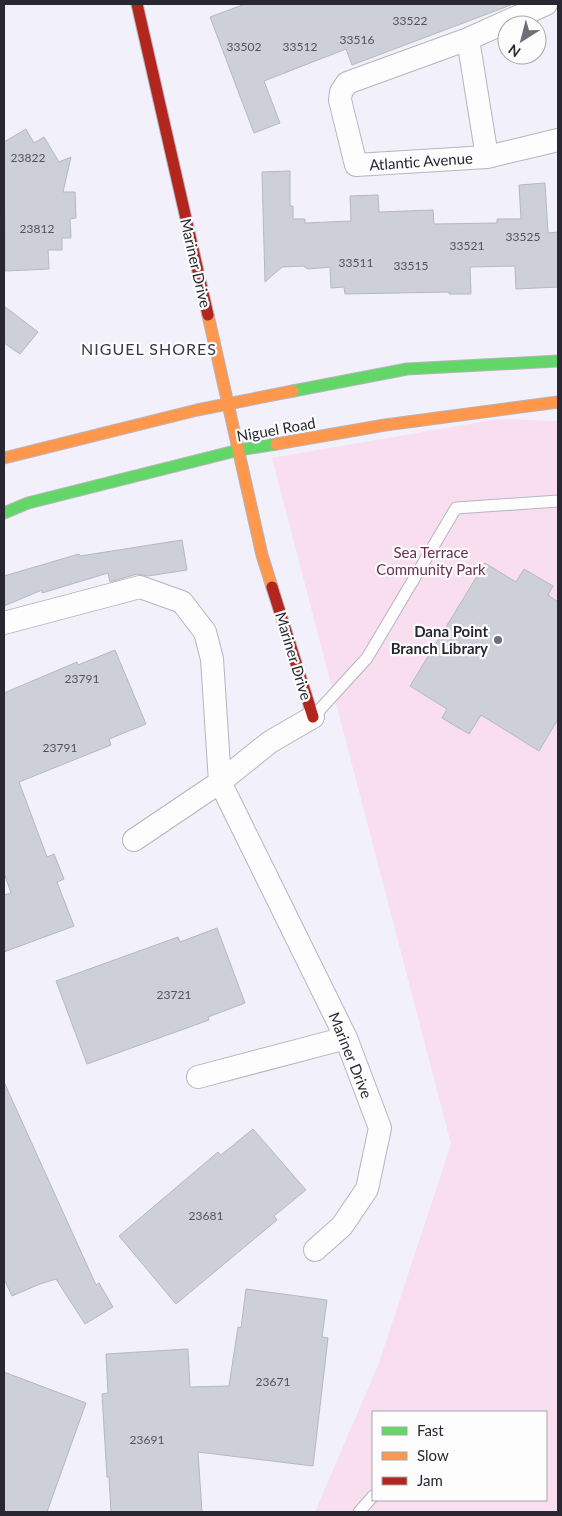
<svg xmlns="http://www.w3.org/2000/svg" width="562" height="1516" viewBox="0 0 562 1516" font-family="Lato,sans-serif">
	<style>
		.green { fill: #f9deef; fill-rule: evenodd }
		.building { fill: #ced0d9; stroke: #b6b8c0 }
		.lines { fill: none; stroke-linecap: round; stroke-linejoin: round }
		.lane-casing { stroke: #b6b4bd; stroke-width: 13 }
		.street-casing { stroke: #b6b4bd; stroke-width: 24 }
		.fast-casing { stroke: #b6b4bd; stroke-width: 13 }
		.slow-casing { stroke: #b6b4bd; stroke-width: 13 }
		.jam-casing { stroke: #b6b4bd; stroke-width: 13 }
		.lane { stroke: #fdfdfe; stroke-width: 11 }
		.street { stroke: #fdfdfe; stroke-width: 22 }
		.fast { stroke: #63d668; stroke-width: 11 }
		.slow { stroke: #ff974d; stroke-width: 11 }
		.jam { stroke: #b3261e; stroke-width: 11 }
		.poi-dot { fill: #6f6e78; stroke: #fcfcfc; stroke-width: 2 }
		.labels { text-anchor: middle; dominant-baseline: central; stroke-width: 4.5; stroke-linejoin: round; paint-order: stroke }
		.number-label { font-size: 12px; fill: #52525c }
		.street-label { font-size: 15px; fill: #292832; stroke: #fcfcfc }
		.park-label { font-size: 15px; fill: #6d2f52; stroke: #fcfcfc }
		.poi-label { font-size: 15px; font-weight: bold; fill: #292832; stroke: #fcfcfc; text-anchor: end }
		.neighbourhood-label { font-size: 16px; letter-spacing: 1px; fill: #38364b; stroke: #fcfcfc }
	</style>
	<rect width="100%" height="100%" fill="#f2f0fa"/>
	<path class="green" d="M498,419L558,421V1512H315L379,1363L451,1144L272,458ZM373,1412H546V1500H373Z"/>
	<path class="building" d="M245,4H511V5L352,65L346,49L264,81L280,123L254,133L210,17Z
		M26,129L34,143L44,137L59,162L71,157L63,192H75L76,218L70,219L71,238H62V250H48L49,269L5,271L4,142Z
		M290,171V206H293V219H305V223L351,221L350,196L378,195L379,212L433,210L434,224L497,223V219H521L519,185L545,183L548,233L558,232V287L516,289L515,266L470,267L471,294H449V292L345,294L344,287L331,288L330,267L308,269L303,266L282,267L265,282L262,172Z
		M4,306L38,332L20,354L4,343Z
		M182,540L187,570L148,576L137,574L110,582L108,573L42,593V590L4,606V576L79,554L80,556Z
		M485,563L516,582L524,569L553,586L548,595L558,602V719L539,751L481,715L469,734L442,718L447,709L410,686Z
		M115,650L146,724L109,739L111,745L19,782L47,857L54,854L64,879L57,882L74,926L4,952V895L11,893L4,873V693L77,662L78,665Z
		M217,928L245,1003L208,1017L209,1020L87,1064L56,981L178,937L180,942Z
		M4,1082L96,1285L99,1283L113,1307L85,1324L56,1279L40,1284L12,1296L4,1279Z
		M253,1129L306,1190L274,1216L277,1220L176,1304L119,1236L218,1152L221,1155Z
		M246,1289L327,1300L322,1337L328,1338L313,1466L198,1452L202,1512H111L109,1477H107L102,1394L108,1393L106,1354L188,1349L190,1387L229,1386L238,1327L241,1328Z
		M4,1372L86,1403L47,1512H4Z"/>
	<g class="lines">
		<g class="lane-casing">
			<path id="lane" d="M314,716L367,658L456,508L558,501
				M359,1512L373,1496"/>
		</g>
		<g class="street-casing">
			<path id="street" d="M546,4L468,39L347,83L341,92L340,100L356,165L487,157L558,140
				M468,39L487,157
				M4,623L140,587L182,602L205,632L212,659L220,782L346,1038L380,1128L367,1189L342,1226L315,1250
				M134,840L220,782L270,742L313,717
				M198,1077L346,1038"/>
		</g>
		<g class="fast-casing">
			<path id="fast" d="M293,391L407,369L558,361
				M4,513L28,503L239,450L276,444"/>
		</g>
		<g class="slow-casing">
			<path id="slow" d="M208,315L262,555L272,587
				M276,444L385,425L558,402
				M4,458L197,410L293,391"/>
		</g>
		<g class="jam-casing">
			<path id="jam" d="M137,4L208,315
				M272,587L313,717"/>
		</g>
		<use href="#lane" class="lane"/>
		<use href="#street" class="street"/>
		<use href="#fast" class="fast"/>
		<use href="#slow" class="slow"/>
		<use href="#jam" class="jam"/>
	</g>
	<circle class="poi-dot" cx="498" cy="640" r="5"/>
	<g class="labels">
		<g class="number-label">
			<text x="410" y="20">33522</text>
			<text x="357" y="39">33516</text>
			<text x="244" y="46">33502</text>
			<text x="300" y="46">33512</text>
			<text x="28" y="157">23822</text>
			<text x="37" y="228">23812</text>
			<text x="523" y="236">33525</text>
			<text x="467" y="245">33521</text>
			<text x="356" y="262">33511</text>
			<text x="411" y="265">33515</text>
			<text x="82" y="678">23791</text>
			<text x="60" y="747">23791</text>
			<text x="174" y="994">23721</text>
			<text x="206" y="1215">23681</text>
			<text x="273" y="1381">23671</text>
			<text x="147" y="1439">23691</text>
		</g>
		<g class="street-label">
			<text transform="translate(421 161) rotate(-4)">Atlantic Avenue</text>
			<text transform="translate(196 263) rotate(77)">Mariner Drive</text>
			<text transform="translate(276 429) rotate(-10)">Niguel Road</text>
			<text transform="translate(294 656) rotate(73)">Mariner Drive</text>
			<text transform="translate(351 1055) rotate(68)">Mariner Drive</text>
		</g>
		<g class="park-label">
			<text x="431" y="552">Sea Terrace<tspan x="431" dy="17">Community Park</tspan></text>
		</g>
		<g class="poi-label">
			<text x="488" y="631">Dana Point<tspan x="488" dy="17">Branch Library</tspan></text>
		</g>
		<g class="neighbourhood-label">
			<text x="149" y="348">NIGUEL SHORES</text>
		</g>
	</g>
	<rect width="562" height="1516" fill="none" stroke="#292832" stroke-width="10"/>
	<rect x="372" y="1411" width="175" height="90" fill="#fcfcfc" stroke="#a8a7ab"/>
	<rect x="382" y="1427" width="25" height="8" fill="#63d668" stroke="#a8a7ab"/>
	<text x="417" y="1436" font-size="15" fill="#292832">Fast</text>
	<rect x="382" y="1452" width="25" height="8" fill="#ff974d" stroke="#a8a7ab"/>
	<text x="417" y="1461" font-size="15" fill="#292832">Slow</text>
	<rect x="382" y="1477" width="25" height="8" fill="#b3261e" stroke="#a8a7ab"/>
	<text x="417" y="1486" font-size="15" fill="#292832">Jam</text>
	<g transform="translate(522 40) rotate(216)"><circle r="24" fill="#fcfcfc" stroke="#a8a7ab"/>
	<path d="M0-4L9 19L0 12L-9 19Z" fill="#6f6e78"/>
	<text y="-8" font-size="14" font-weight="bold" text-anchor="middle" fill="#292832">N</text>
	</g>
</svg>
